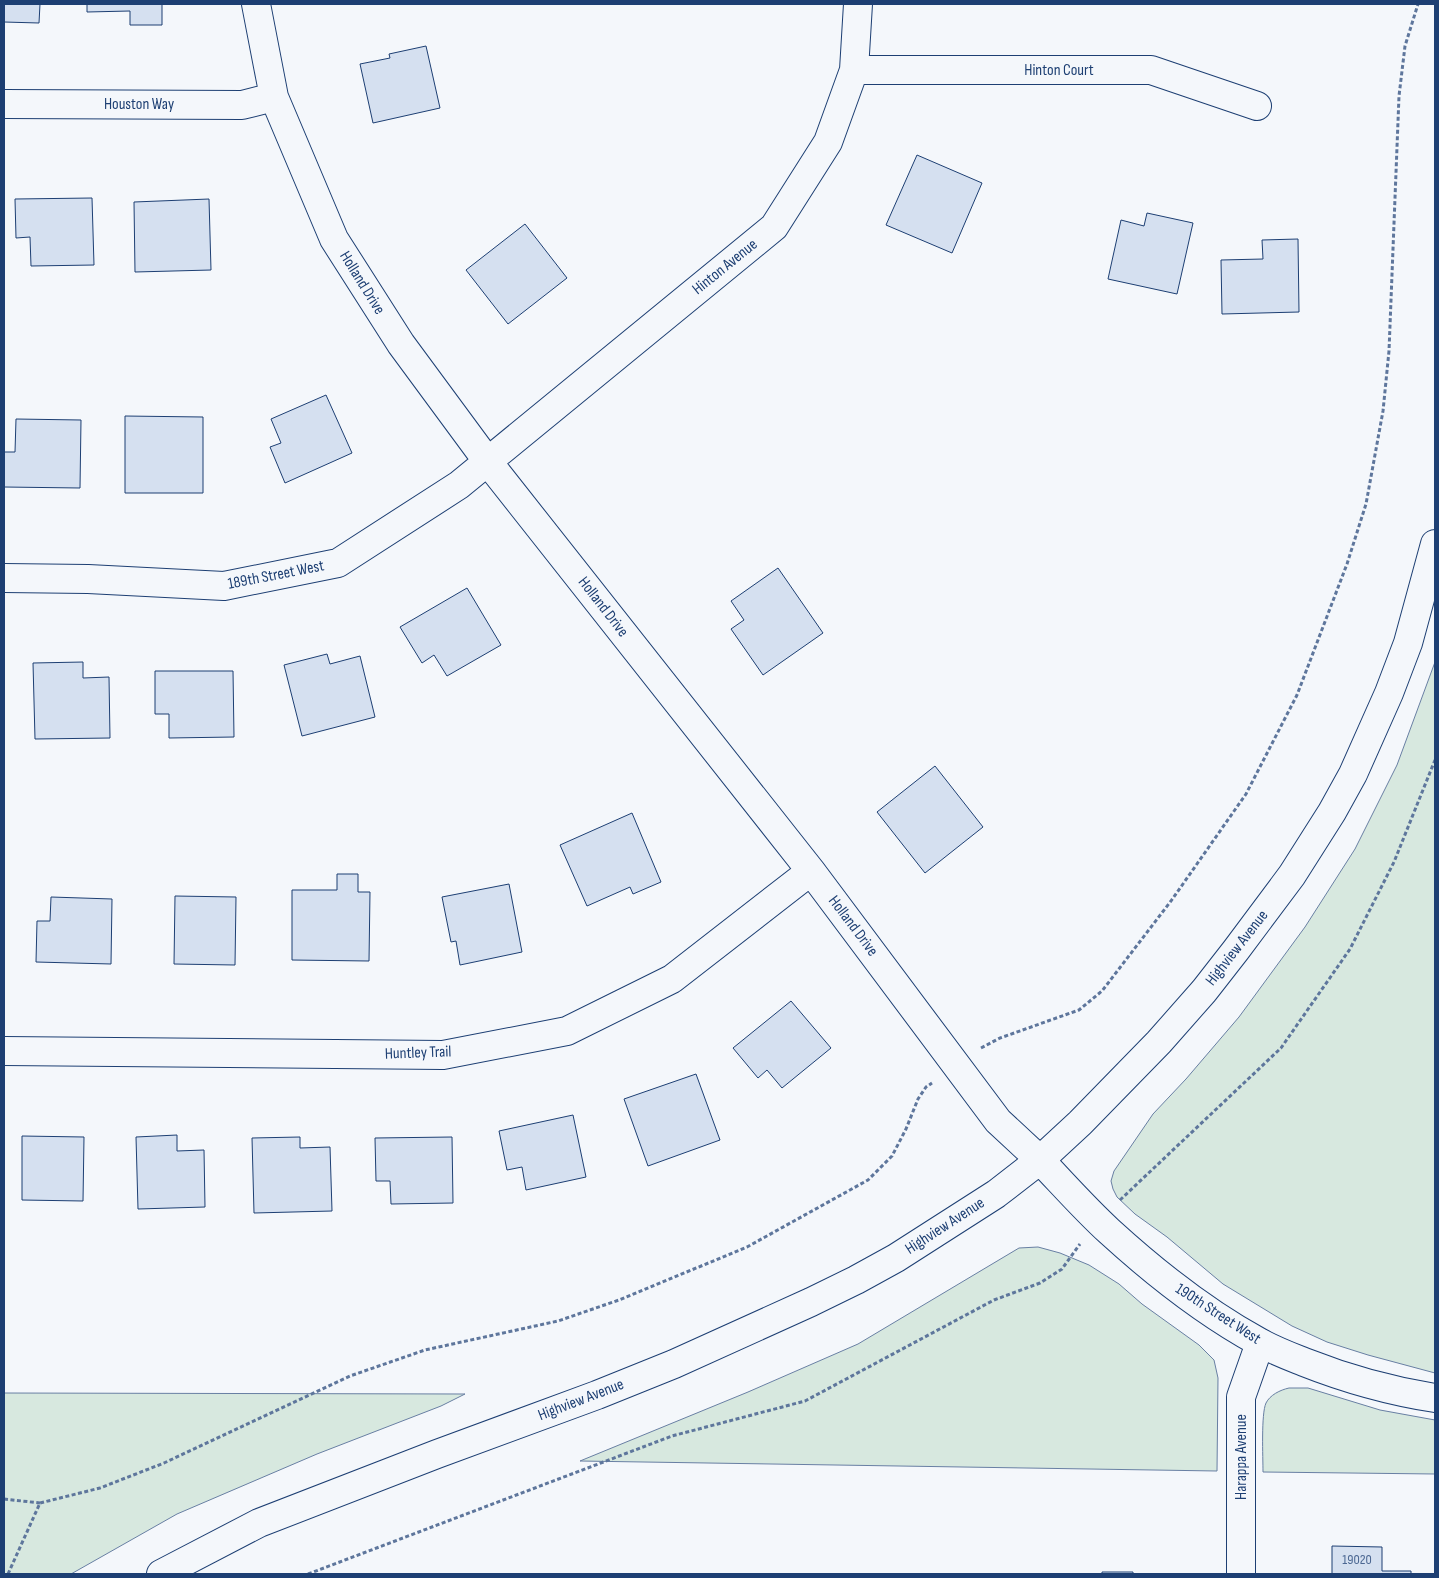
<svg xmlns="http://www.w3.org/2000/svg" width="1439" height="1578" viewBox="0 0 1439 1578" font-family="'Sofia Sans Condensed',sans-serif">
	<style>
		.green { fill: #d7e8df; stroke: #687fa3 }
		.building { fill: #d5e0f0; stroke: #1d3f73 }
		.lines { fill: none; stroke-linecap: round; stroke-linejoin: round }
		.street-casing { stroke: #1d3f73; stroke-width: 30 }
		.secondary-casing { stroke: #1d3f73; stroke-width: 30 }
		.path { stroke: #5e769c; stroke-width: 3; stroke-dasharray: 4 2.5; stroke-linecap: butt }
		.street { stroke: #f4f7fb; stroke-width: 28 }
		.secondary { stroke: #f4f7fb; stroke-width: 28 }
		.labels { text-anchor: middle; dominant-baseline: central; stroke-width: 4; stroke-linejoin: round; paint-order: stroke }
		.number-label { font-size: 14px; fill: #4b6792 }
		.street-label { font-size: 16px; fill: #1d3f73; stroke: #f4f7fb }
	</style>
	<rect width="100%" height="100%" fill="#f4f7fb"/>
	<path class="green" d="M1435,662V1373L1368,1355L1327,1342L1292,1326L1223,1284L1167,1237L1135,1214L1117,1197L1113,1189L1111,1181L1114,1171L1153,1114L1186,1079L1239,1017L1305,927L1355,849L1397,765Z
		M1038,1247L1060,1253L1089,1265L1119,1284L1142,1304L1199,1345L1214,1360L1218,1378L1217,1471L580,1461L748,1392L858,1344L1019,1248Z
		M1289,1388H1308L1380,1410L1435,1420V1474L1263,1472C1263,1457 1261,1414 1266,1403C1270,1395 1280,1390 1289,1388Z
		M4,1393L465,1394L441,1406L317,1454L177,1514L71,1574H6L4,1573Z"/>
	<path class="building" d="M4,4H40L39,23L4,22Z
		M87,4H162V25H130V11L87,12Z
		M426,46L440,108L373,123L360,64L390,58L389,54Z
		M917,155L982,183L952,253L886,225Z
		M92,198L94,265L31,266L30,237L16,238L15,199Z
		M209,199L211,270L135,272L134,202Z
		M1147,213L1193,223L1177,294L1108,279L1121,220L1144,226Z
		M525,224L567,278L508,324L466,270Z
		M1298,239L1299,312L1222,314L1221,260L1263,259L1262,240Z
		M326,395L352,453L285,483L270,447L281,443L271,419Z
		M125,416L203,417V493H125Z
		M16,419L81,420L80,488L4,487V452H15Z
		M778,568L823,633L763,675L731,629L744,620L731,601Z
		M467,588L501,645L447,676L434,655L422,663L400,627Z
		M327,654L330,664L360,656L375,717L302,736L284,665Z
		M83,662V678L109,677L110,738L35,739L33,663Z
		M155,671H233L234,737L169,738V714H155Z
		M935,766L983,827L925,873L877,812Z
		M632,813L661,882L633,894L630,887L587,906L560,845Z
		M337,874H358V892H370L369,961L292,960V890H337Z
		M509,884L522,952L460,965L456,941L451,942L442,897Z
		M175,896L236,897L235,965L174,964Z
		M51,897L112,899L111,964L36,962L37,921H50Z
		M791,1001L831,1048L782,1088L767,1070L758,1078L733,1048Z
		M696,1074L720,1140L648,1166L624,1099Z
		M573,1115L586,1177L526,1190L522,1167L507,1170L499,1131Z
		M177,1135V1151L204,1150L205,1207L138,1209L136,1137Z
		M22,1136L84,1137L83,1201L22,1200Z
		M300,1137V1148L330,1147L332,1211L254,1213L252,1138Z
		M452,1137L453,1203L391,1204L390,1181H376L375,1138Z
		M1332,1546L1382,1547V1571H1411V1574H1332Z
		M1102,1572H1133V1574H1102Z"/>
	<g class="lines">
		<g class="street-casing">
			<path id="street" d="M256,4L274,97L334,239L401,344L488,462L811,871L998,1121L1040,1160
				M854,70H1151L1257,106
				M4,104L242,105L274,97
				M4,578L88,579L224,586L338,563L459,485L774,227L828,142L854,70L858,4
				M4,1051L443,1055L567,1031L672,979L811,871
				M1241,1574V1397L1260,1343"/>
		</g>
		<g class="secondary-casing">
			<path id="secondary" d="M1040,1160C1063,1184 1085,1209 1109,1231C1155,1273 1204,1312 1259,1342C1273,1350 1289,1356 1304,1362C1347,1379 1390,1391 1435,1398
				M161,1574L259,1523L437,1454L597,1395L674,1364L811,1302L856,1280L896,1258L996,1194L1040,1160L1080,1123L1159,1042L1204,991L1236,950L1292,875L1332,812L1353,774L1389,693L1408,643L1435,544"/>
		</g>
		<path class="path" d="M981,1048L1000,1038L1079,1010L1102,991L1171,901L1246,794L1297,695L1347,564L1366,504L1383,411L1389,351L1399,96L1405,46L1418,4
			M1120,1200L1281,1048L1350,949L1394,862L1435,760
			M4,1499L40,1503
			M8,1574L40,1503L100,1488L164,1463L350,1376L425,1350L558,1321L619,1300L747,1247L868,1180L892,1156L906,1129L918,1099L926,1087L932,1083
			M308,1574L672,1436L805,1401L994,1300L1040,1283L1062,1269L1080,1244"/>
		<use href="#street" class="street"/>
		<use href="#secondary" class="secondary"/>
	</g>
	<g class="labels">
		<g class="number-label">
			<text x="1357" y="1559">19020</text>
		</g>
		<g class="street-label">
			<text x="1059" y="70">Hinton Court</text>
			<text x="139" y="104">Houston Way</text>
			<text transform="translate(725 267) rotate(-39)">Hinton Avenue</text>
			<text transform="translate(362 283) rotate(58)">Holland Drive</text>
			<text transform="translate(276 575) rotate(-11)">189th Street West</text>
			<text transform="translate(603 607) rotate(52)">Holland Drive</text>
			<text transform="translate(853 926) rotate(53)">Holland Drive</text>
			<text transform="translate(1237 948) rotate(-52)">Highview Avenue</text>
			<text transform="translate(418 1053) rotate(-2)">Huntley Trail</text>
			<text transform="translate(945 1226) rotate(-33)">Highview Avenue</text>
			<text transform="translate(1218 1314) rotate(33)">190th Street West</text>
			<text transform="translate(581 1400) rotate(-21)">Highview Avenue</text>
			<text transform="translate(1241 1457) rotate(-90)">Harappa Avenue</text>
		</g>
	</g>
	<rect width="1439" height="1578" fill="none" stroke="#1d3f73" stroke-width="10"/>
</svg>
